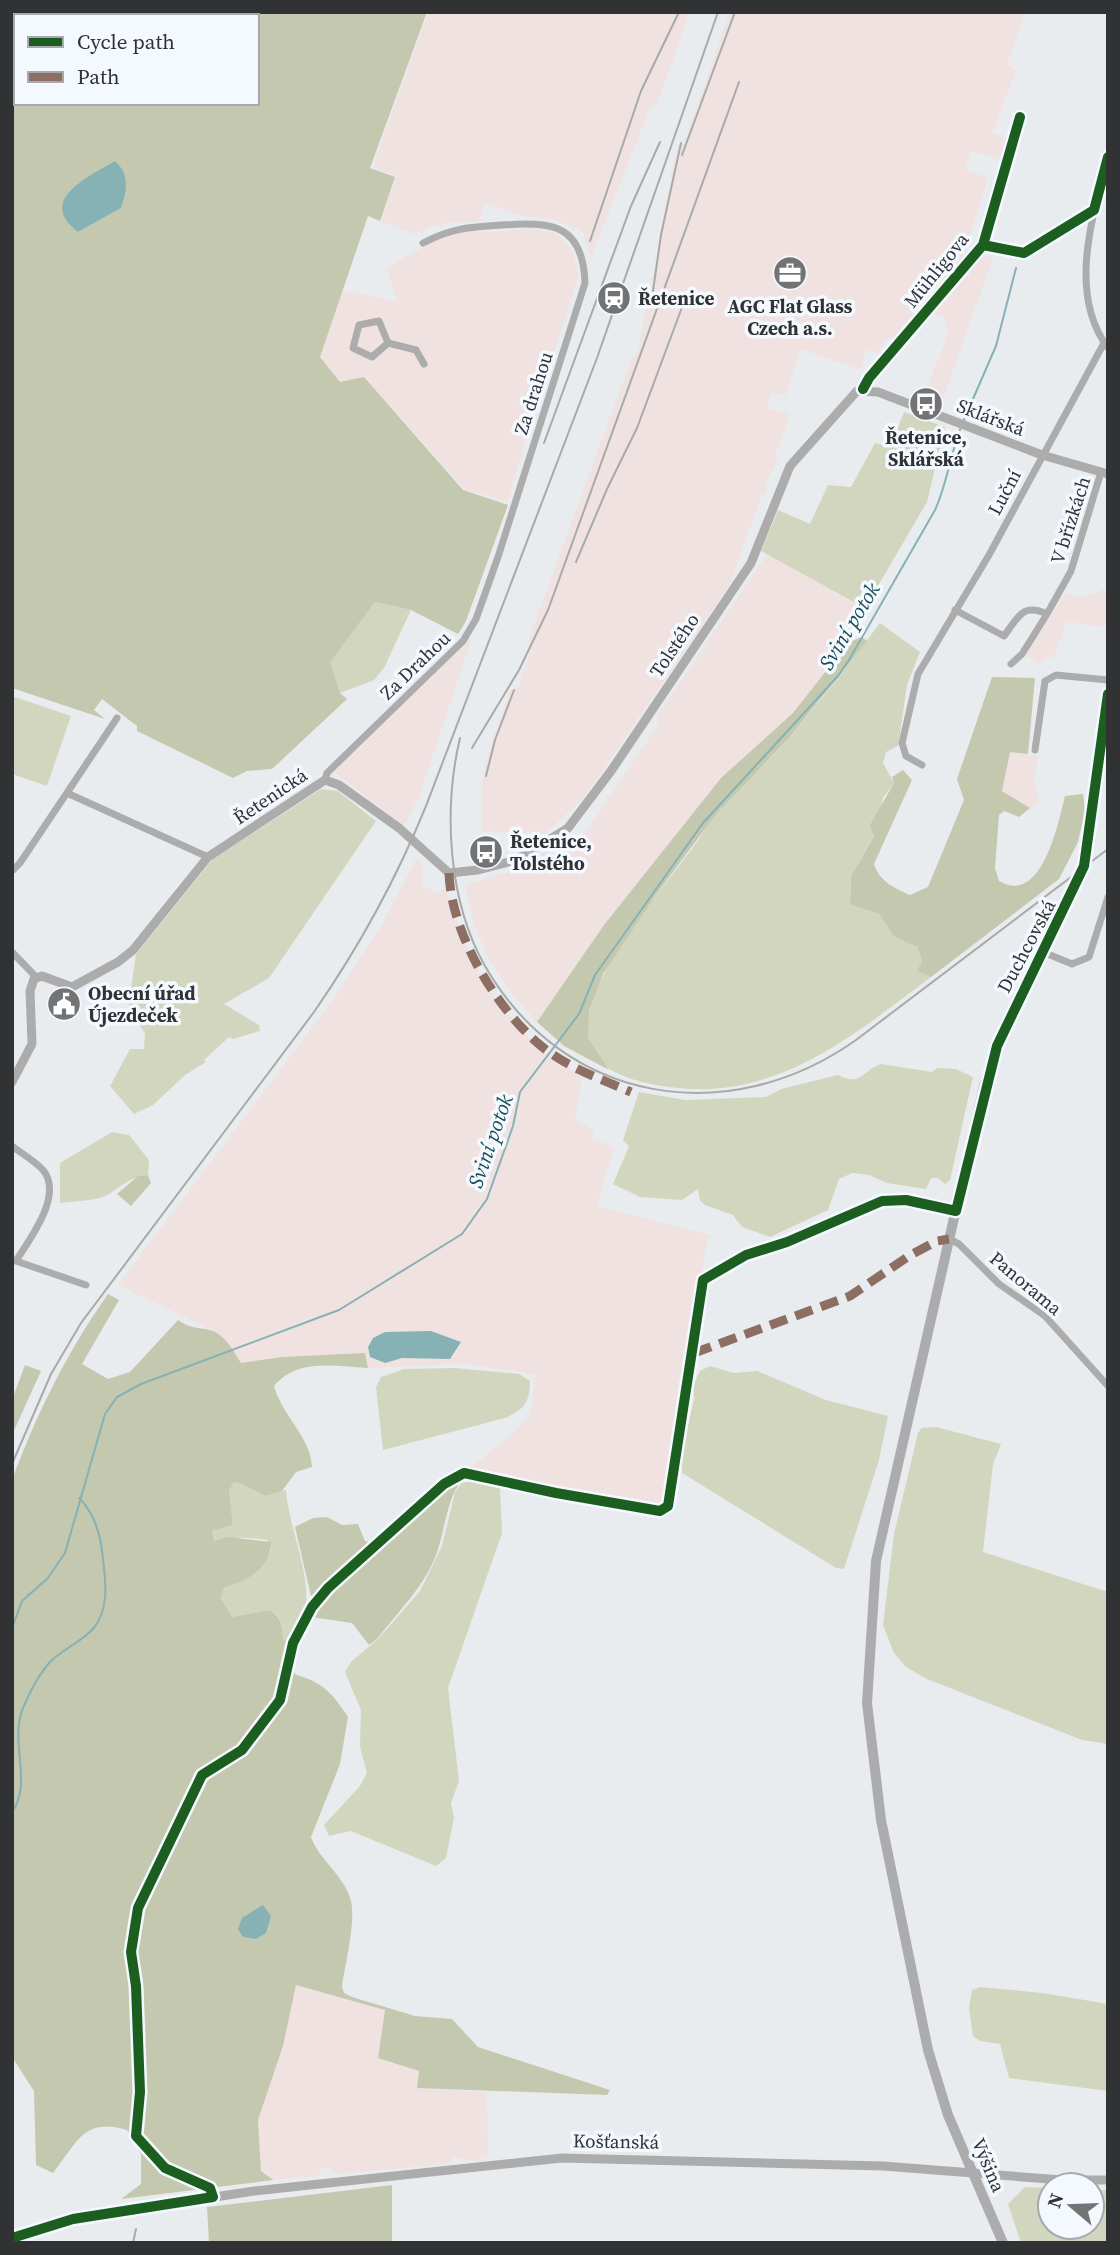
<svg xmlns="http://www.w3.org/2000/svg" width="1120" height="2255" viewBox="0 0 1120 2255" font-family="'Source Serif 4',serif">
	<style>
		.industrial { fill: #f0e2e1 }
		.green { fill: #d2d6be }
		.forest { fill: #c4c8af; fill-rule: evenodd }
		.water { fill: #86b1b5 }
		.lines { fill: none; stroke-linecap: round; stroke-linejoin: round }
		.stream { stroke: #86b1b5; stroke-width: 2 }
		.minor { stroke: #adacad; stroke-width: 7 }
		.tertiary { stroke: #adacad; stroke-width: 9 }
		.secondary { stroke: #acabad; stroke-width: 10 }
		.rail { stroke: #a8aaaa; stroke-width: 2 }
		.quiet { stroke: #8d6e63; stroke-width: 9; stroke-dasharray: 18 9; stroke-linecap: butt }
		.cycleway-casing { stroke: #f4f9ff; stroke-width: 15 }
		.cycleway { stroke: #1b5e20; stroke-width: 10 }
		.labels { text-anchor: middle; dominant-baseline: central; stroke-width: 7; stroke-linejoin: round; paint-order: stroke }
		.street-label { font-size: 19px; fill: #303234; stroke: #f4f9ff }
		.poi-label { font-size: 19px; font-weight: bold; fill: #303234; stroke: #f4f9ff; text-anchor: start }
		.water-label { font-size: 21px; font-style: italic; fill: #164d51; stroke: #f4f9ff }
	</style>
	<rect width="100%" height="100%" fill="#e9ecee"/>
	<path class="industrial" d="M428,12H690L657,104L650,108L591,257L582,231L552,219L525,217L486,203L480,218L485,221L445,223L442,227L435,225L415,234L380,221L396,176L374,168L376,157Z
		M730,12H1026L1007,64L1016,71L992,133L1013,141L1005,162L972,151L965,169L988,178L962,263L894,338L884,340L879,353L867,349L860,370L801,349L785,396L772,392L767,408L791,414L775,455L778,459L767,481L766,493L762,495L729,586L585,796L546,834L481,831L482,781L487,757L510,690L518,688L532,647L527,644L632,357H635L639,346L676,151L684,143Z
		M532,228L557,234L572,250L579,274L545,379V388L534,394L536,406L507,502L464,489L380,395L374,390L340,383L320,357L342,290L398,302L386,268L437,239L455,231L495,232Z
		M980,254L993,258L940,407L922,400L949,332L943,316L933,315V311Z
		M767,554L865,608L848,644L793,713L721,778L604,925L537,1022L513,996L489,960L474,924L465,885L522,868L544,852H550L558,859L563,855L557,845L563,840L575,848L660,722L656,718Z
		M1104,589L1108,593L1105,627L1067,622L1054,656L1038,663L1025,655L1065,594L1085,597Z
		M472,638L419,797L404,826L334,772Z
		M1009,752L1038,756L1034,782L1039,800L1031,809L1002,791Z
		M416,859L423,862L422,886L436,892L445,888L471,958L495,1000L537,1046L582,1077L575,1120L594,1130L592,1138L614,1147L597,1206L710,1235L705,1251L668,1498L660,1506L537,1486L467,1470L516,1430L530,1414L536,1374L463,1364L368,1368L365,1354L282,1357L241,1363L223,1337L212,1330L118,1285L332,1001L383,923Z
		M296,1985L385,2010L419,2071L458,2091L487,2092L488,2156L481,2157L480,2162L452,2157L449,2164L336,2174L329,2168H323L317,2176L273,2180L261,2171L258,2120L283,2046Z"/>
	<path class="green" d="M904,412L945,427L927,502L865,608L761,551L778,510L810,524L828,485L851,487L875,443L890,447Z
		M375,602L411,610L384,668L374,680L340,693L329,662Z
		M880,623L920,652L907,685L898,746L886,752L883,763L894,783L883,798L874,835L851,876L850,903L879,914L901,939L917,947L922,961L918,971L931,977C855,1034 779,1099 677,1088C645,1084 593,1076 588,1036C581,980 662,890 694,846C702,835 709,822 718,811C742,783 771,760 795,731C824,696 853,660 880,623Z
		M12,696L71,716L47,786L12,774Z
		M321,789L338,791L376,821L269,978L224,1004L259,1025L260,1031L233,1039L229,1037L204,1060L206,1062L185,1075L153,1105L134,1114L110,1086L130,1049H144L145,1033L128,1010L136,954L213,859Z
		M881,1064L932,1072L937,1068L956,1069L973,1077L950,1180L945,1184L938,1178H931L926,1189L887,1183L869,1175L852,1173L839,1179L828,1210L770,1237L742,1227L733,1215L705,1205L700,1201L698,1189L682,1200L640,1197L613,1184L629,1146L623,1140L639,1092L685,1100L766,1097L781,1089L838,1075C862,1087 861,1071 881,1064Z
		M112,1132L129,1135L149,1160L148,1175C133,1175 120,1187 109,1194C98,1201 74,1201 60,1203V1163Z
		M710,1366L734,1373L757,1371L826,1400L888,1416L879,1460L844,1569L836,1568L682,1473V1452L694,1399L693,1386L700,1371Z
		M455,1368L519,1374L530,1381C530,1402 524,1410 505,1418L383,1450L376,1387L381,1377L404,1369Z
		M936,1427L1001,1444L993,1464L983,1552L1108,1592V1744L1082,1740L927,1679L906,1667L894,1653L883,1625L894,1534L918,1433L922,1428Z
		M472,1481L500,1488L502,1533L448,1688L459,1781L451,1803L454,1818L446,1858L436,1866L351,1831L329,1836L324,1825L360,1786L367,1773L360,1747L361,1710L345,1672L351,1662L378,1639L420,1591L442,1546L455,1492L462,1483Z
		M237,1482L266,1496L286,1490C288,1527 314,1579 304,1614C301,1622 296,1630 292,1638L283,1642C283,1627 283,1618 270,1610L232,1617L221,1596L224,1588C248,1581 259,1572 271,1550L267,1540C249,1537 231,1537 213,1541L212,1531L233,1525L229,1491L232,1483Z
		M980,1987L1043,1993L1108,2004V2091L1009,2078L1000,2044L980,2041L973,2036L969,2008L972,1990Z
		M1025,2187L1050,2188V2227H1092V2190H1108V2243H1021L1008,2204Z"/>
	<path class="forest" d="M12,12H427L370,168L395,177L380,221L368,216L320,357L340,382L364,377L463,490L508,505L466,621L458,634L411,610L375,602L330,662L340,693L347,699L272,769L247,771L233,778L137,731V726L102,699L94,710L105,719L12,688ZM16,16H257V103H16ZM78,183L121,208L78,232Z
		M862,637L867,641L789,738L717,813L655,896L603,974L589,1011L588,1038L609,1070L564,1046L537,1022L604,925L721,778L793,713L849,642Z
		M992,677L1035,678L1028,754L1010,752L1002,791L1030,808L1019,817L1004,811L999,815L995,868L999,881C1042,906 1058,824 1065,796L1083,794L1085,811L1078,842L1059,879L931,977L917,971L922,961L917,947L894,936L879,914L850,904L851,876L874,836L870,825L894,783L892,777L903,770L912,780L874,864C880,882 894,888 910,895L928,887L964,800L957,779Z
		M148,1175L151,1183L131,1206L117,1194L138,1176Z
		M108,1294L119,1300L82,1364L108,1379L130,1372L178,1320C192,1329 196,1327 210,1330C224,1333 234,1352 241,1363L282,1357L365,1353L368,1368C335,1366 297,1358 274,1386C282,1416 311,1437 312,1467L296,1472L282,1491L266,1496L237,1482L233,1483L229,1491L233,1525L212,1531L214,1541L228,1537L271,1542C270,1569 247,1581 224,1588L221,1597L232,1617L270,1610C282,1618 283,1627 283,1641L292,1638L290,1666L296,1675C323,1682 333,1694 348,1717L340,1764L311,1837C319,1860 345,1876 351,1901C356,1923 345,1964 342,1987L344,1993L352,1997L415,2016L452,2019L478,2047L610,2090L607,2095L417,2088L419,2071L378,2058L385,2010L296,1985L283,2046L258,2120L261,2171L273,2180L121,2199L141,2184V2154L127,2130C83,2117 78,2142 53,2173L36,2165L34,2091L12,2057V1480C37,1413 67,1352 108,1294Z
		M25,1365L41,1371L12,1435V1400Z
		M457,1479L460,1483C446,1500 444,1538 434,1560C421,1590 397,1613 377,1639L369,1645L352,1623L311,1617L317,1594L311,1596L295,1527L313,1518L327,1517L342,1525L358,1524L365,1541L380,1546Z
		M392,2185V2243H209L207,2207Z"/>
	<path class="water" d="M115,161C130,174 127,191 121,208L78,232C36,200 88,177 115,161Z
		M431,1331L461,1342L450,1359L402,1358L385,1363L370,1357L368,1347L373,1338L385,1332Z
		M263,1905L271,1916L266,1933L256,1939L243,1937L238,1929L242,1918Z"/>
	<g class="lines">
		<path class="stream" d="M963,422L996,346L1016,268
			M12,1628L22,1601L48,1578L65,1553L105,1414L117,1397L141,1384L339,1310L462,1234L487,1199L513,1126L520,1092L579,1014L595,975L703,823L838,676L849,660L935,510C947,484 950,455 961,427
			M12,1812C33,1783 9,1741 23,1708C29,1694 40,1673 50,1662C63,1649 81,1642 93,1629C111,1608 105,1576 102,1551C100,1533 93,1511 79,1498"/>
		<path class="minor" d="M1108,157C1093,216 1067,293 1108,348
			M983,245L1024,253L1094,210
			M388,343L372,357L353,348L359,325L379,321L388,343L416,350L424,364
			M863,389L869,378L983,245L1020,117
			M955,610L1004,636C1018,618 1022,602 1047,614L1071,571L1101,472
			M1011,664L1022,654L1047,614
			M1035,750L1045,681L1056,675L1108,680
			M922,765L906,756L902,743L918,674L989,555L1104,343
			M325,780L327,773L463,641L476,619L498,557L585,283C583,223 551,222 502,225C470,227 452,228 423,243
			M67,793L208,857
			M12,871L20,863L117,718
			M12,952L37,978
			M1043,952L1072,964L1089,957L1108,897
			M12,1146C22,1154 35,1161 43,1170C64,1195 29,1240 16,1261
			M949,1239L959,1244L999,1284L1045,1316L1108,1386
			M13,1260L86,1285"/>
		<path class="tertiary" d="M12,1082L32,1044L30,991L34,979L42,976L72,987L118,962L133,950L208,857L325,780L339,785L399,828L449,873L478,870L516,860L568,828L611,771L751,563L790,466L857,391L878,392L1042,455L1108,474
			M12,2238L85,2217L254,2191L562,2158L883,2166L1062,2180H1108"/>
		<path class="secondary" d="M1003,2243L948,2115L928,2050L881,1820L867,1703L876,1561L984,1086L1006,1022L1083,872L1108,694"/>
		<path class="rail" d="M682,155L735,12
			M590,241L641,91L679,12
			M651,305L661,235L681,143
			M544,443L631,206L660,142
			M576,562L607,489L637,428L684,302
			M460,738C443,810 448,901 485,966C565,1105 729,1130 856,1040L1108,849
			M472,748L519,670L548,610L739,82
			M486,776L495,740L514,690
			M12,1464L51,1374L81,1323L314,1012C359,947 396,880 426,806L597,358L718,12
			M133,2243L136,2229"/>
		<path class="quiet" d="M449,873C451,933 495,1007 540,1045C566,1067 601,1079 631,1092
			M694,1353L850,1296L909,1256L937,1241L949,1239"/>
		<g class="cycleway-casing">
			<path id="cycleway" d="M983,245L1024,253L1094,210L1108,157
				M863,389L869,378L983,245L1020,117
				M12,2238L73,2219L213,2197L210,2188L165,2168L136,2136L140,2092L136,1986L131,1952L138,1908L202,1775L242,1750L280,1700L293,1643L312,1607L328,1588L444,1484L464,1473L556,1493L660,1511L668,1506L703,1280L746,1255L787,1242L882,1201L906,1200L956,1211L997,1046L1084,866L1108,694"/>
		</g>
		<use href="#cycleway" class="cycleway"/>
	</g>
	<defs>
		<g id="office-disc" transform="scale(1.75)"><circle r="9.5" fill="#717375" stroke="#f4f9ff"/><path d="M-6-3h4V-5.5h4V-3h4V5H-6ZM-1-4.5V-3h2v-1.5ZM-6 0V1H6V0Z" fill="#fff"/></g>
		<g id="station-disc" transform="scale(1.75)"><circle r="9.5" fill="#717375" stroke="#f4f9ff"/><path d="M-3-6H3Q5-6 5-4V2Q5 4 3 4L4.5 6H3L1.5 4h-3L-3 6H-4.5L-3 4Q-5 4-5 2V-4Q-5-6-3-6ZM-3.5-4v3h7v-3ZM-3.5 1v1.5H-2V1ZM2 1v1.5H3.5V1Z" fill="#fff"/></g>
		<g id="bus-disc" transform="scale(1.75)"><circle r="9.5" fill="#717375" stroke="#f4f9ff"/><path d="M-5-6H5V4H4V6H2V4H-2V6H-4V4H-5ZM-3.5-4V0h7V-4ZM-3.5 1.2v1.5H-2V1.2ZM2 1.2v1.5H3.5V1.2Z" fill="#fff"/></g>
		<g id="civic-disc" transform="scale(1.75)"><circle r="9.5" fill="#717375" stroke="#f4f9ff"/><path d="M-.6-6.5H3V-4.5H.6V-3L4-1V1h2V6H-6V1h2V-1L-.6-3ZM-1.2 2.5V6h2.4V2.5Z" fill="#fff"/></g>
	</defs>
	<g fill-rule="evenodd">
		<use href="#office-disc" x="790" y="273"/>
		<use href="#station-disc" x="614" y="298"/>
		<use href="#bus-disc" x="926" y="404"/>
		<use href="#bus-disc" x="486" y="852"/>
		<use href="#civic-disc" x="64" y="1004"/>
	</g>
	<g class="labels">
		<g class="street-label">
			<text transform="translate(936 270) rotate(-51)">Mühligova</text>
			<text transform="translate(533 393) rotate(-72)">Za drahou</text>
			<text transform="translate(991 417) rotate(21)">Sklářská</text>
			<text transform="translate(1004 492) rotate(-62)">Luční</text>
			<text transform="translate(1070 520) rotate(-72)">V břízkách</text>
			<text transform="translate(674 645) rotate(-56)">Tolstého</text>
			<text transform="translate(415 665) rotate(-44)">Za Drahou</text>
			<text transform="translate(270 796) rotate(-34)">Řetenická</text>
			<text transform="translate(1026 946) rotate(-62)">Duchcovská</text>
			<text transform="translate(1026 1283) rotate(40)">Panorama</text>
			<text transform="translate(616 2141) rotate(1)">Košťanská</text>
			<text transform="translate(989 2165) rotate(67)">Výšina</text>
		</g>
		<g class="poi-label">
			<text x="638" y="298">Řetenice</text>
			<text x="790" y="306" text-anchor="middle">AGC Flat Glass<tspan x="790" dy="22">Czech a.s.</tspan></text>
			<text x="926" y="437" text-anchor="middle">Řetenice,<tspan x="926" dy="22">Sklářská</tspan></text>
			<text x="510" y="841">Řetenice,<tspan x="510" dy="22">Tolstého</tspan></text>
			<text x="88" y="993">Obecní úřad<tspan x="88" dy="22">Újezdeček</tspan></text>
		</g>
		<g class="water-label">
			<text transform="translate(849 626) rotate(-59)">Sviní potok</text>
			<text transform="translate(490 1141) rotate(-71)">Sviní potok</text>
		</g>
	</g>
	<rect width="1120" height="2255" fill="none" stroke="#303234" stroke-width="28"/>
	<rect x="14" y="14" width="245" height="91" fill="#f4f9ff" stroke="#a6a9ae" stroke-width="2"/>
	<rect x="28" y="37" width="35" height="10" fill="#1b5e20" stroke="#a6a9ae" stroke-width="2"/>
	<text x="77" y="49" font-size="21" fill="#303234">Cycle path</text>
	<rect x="28" y="72" width="35" height="10" fill="#8d6e63" stroke="#a6a9ae" stroke-width="2"/>
	<text x="77" y="84" font-size="21" fill="#303234">Path</text>
	<g transform="translate(1071 2206) rotate(289)"><circle r="33" fill="#f4f9ff" stroke="#a6a9ae" stroke-width="2"/>
	<path d="M0-5L12 26L0 18L-12 26Z" fill="#717375"/>
	<text y="-10" font-size="19" font-weight="bold" text-anchor="middle" fill="#303234">N</text>
	</g>
</svg>
